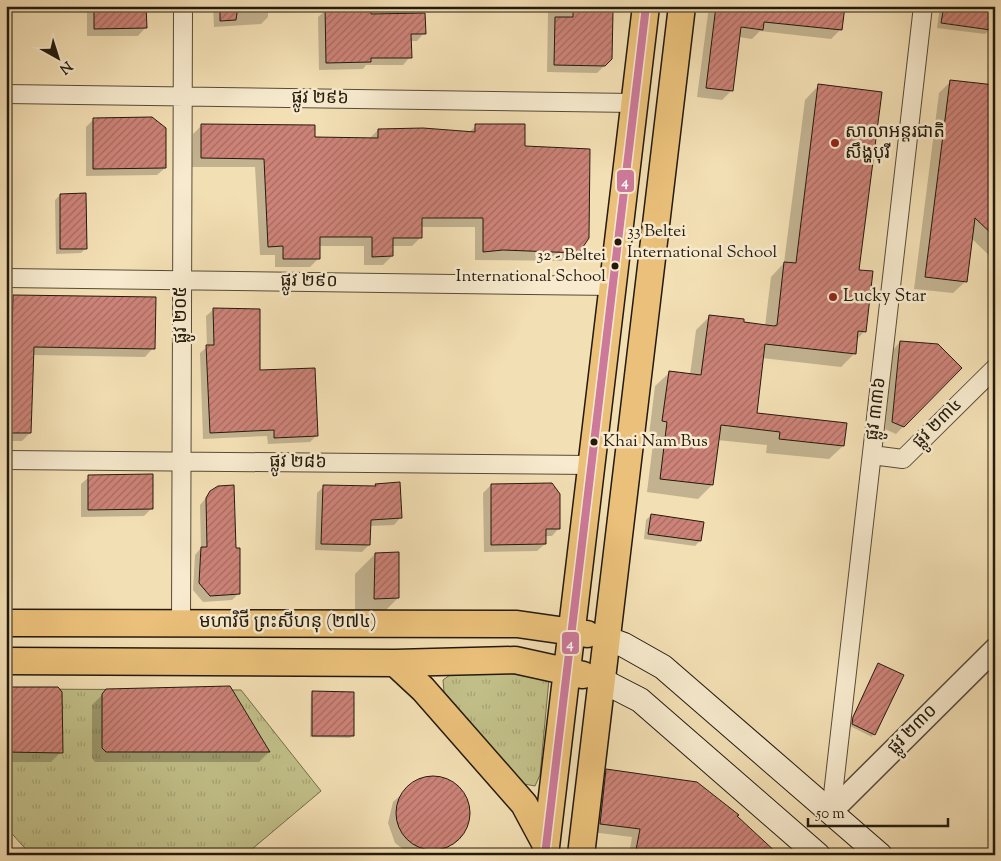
<svg xmlns="http://www.w3.org/2000/svg" width="1001" height="861" viewBox="0 0 1001 861" font-family="'Sorts Mill Goudy','Noto Sans Khmer',serif">
	<style>
		.grass { fill: url(#grass-tufts); stroke: #726d4b }
		.shadow { fill: #0003 }
		.building { fill: url(#building-hatch); stroke: #231a0d }
		.lines { fill: none; stroke-linecap: round; stroke-linejoin: round }
		.minor-casing { stroke: #574b37; stroke-width: 20 }
		.tertiary-casing { stroke: #574b37; stroke-width: 24 }
		.secondary-casing { stroke: #231a0d; stroke-width: 26 }
		.primary-casing { stroke: #231a0d; stroke-width: 29 }
		.minor { stroke: #f7eace; stroke-width: 18 }
		.tertiary { stroke: #f7eace; stroke-width: 21 }
		.secondary { stroke: #f7eace; stroke-width: 24 }
		.primary { stroke: #eac07a; stroke-width: 26 }
		.bus-1-casing { stroke: #f7eace; stroke-width: 11 }
		.bus-1 { stroke: #cd7a9a; stroke-width: 8 }
		.poi-dot { fill: #8f2418; stroke: #f7eace; stroke-width: 2 }
		.bus-dot { fill: #231a0d; stroke: #f7eace; stroke-width: 2 }
		.labels { text-anchor: middle; dominant-baseline: central; stroke-width: 5; stroke-linejoin: round; paint-order: stroke }
		.bus-label { font-size: 17px; fill: #231a0d; stroke: #f7eace; text-anchor: start }
		.street-label { font-size: 18px; fill: #231a0d; stroke: #f7eace }
		.poi-label { font-size: 18px; fill: #231a0d; stroke: #f7eace; text-anchor: start }
		.line-badge { stroke: #f7eace; stroke-width: 2 }
		.badge-label { font-size: 14px; text-anchor: middle; font-weight: bold; fill: #fff }
	</style>
	<defs>
		<pattern id="grass-tufts" width="24" height="20" patternUnits="userSpaceOnUse" patternTransform="scale(1.25)"><rect width="24" height="20" fill="#c2c089"/><path d="M3 7l-1-3M5 7V3M7 7l1-3M15 17l-1-3M17 17v-4M19 17l1-3" fill="none" stroke="#a6a475"/></pattern>
		<pattern id="building-hatch" width="6" height="6" patternUnits="userSpaceOnUse" patternTransform="scale(1.25)"><rect width="6" height="6" fill="#cd8378"/><path d="M-1 1l2-2M0 6l6-6M5 7l2-2" fill="none" stroke="#a66a61"/></pattern>
	</defs>
	<rect width="100%" height="100%" fill="#f3dfb4"/>
	<filter id="stains"><feTurbulence type="fractalNoise" baseFrequency=".004" numOctaves="4"/><feColorMatrix values="0 0 0 0 .2 0 0 0 0 .09 0 0 0 0 .02 0 0 0 .5 -.17"/></filter>
	<radialGradient id="worn" r=".72"><stop offset=".6" stop-color="#630" stop-opacity="0"/><stop offset="1" stop-color="#630" stop-opacity=".3"/></radialGradient>
	<path class="grass" d="M454,672L506,673L549,679L540,775L535,786L524,784L444,692L443,680Z
		M6,689L241,690L321,791L245,855H31L6,827Z"/>
	<path class="shadow" d="M87,6H145V28L138,36H87Z
		M213,6H323L317,12L268,13V17L261,24L214,27Z
		M372,6H612L611,59L597,73L547,72L548,12L424,11V33L417,41H410V57L403,65H366L363,69L319,70L318,17L326,10L372,8Z
		M709,6H843L841,29L831,39L760,31L752,39L739,37L732,90L722,100L697,97Z
		M940,6H993L990,29L985,34L937,28Z
		M951,81L995,87V261L971,238L966,281L953,293L914,289L939,93Z
		M818,86L858,271L865,331L856,340L855,353L841,367L761,358L755,414L843,446L829,459L766,453L767,445L717,440L712,485L698,499L647,492L654,435H649L655,386L669,373L690,375L696,330L710,316L765,326L771,277L784,263L805,100Z
		M94,119L165,168L157,175L86,176V127Z
		M202,125L313,139H369L378,130L468,133L476,126L524,147L578,252L569,261L475,260V227H421V237L412,246H392V256L383,265H364V246H319V258L310,267H275V255H260L255,167H192L193,134Z
		M60,195L86,248L81,253L56,254L55,200Z
		M13,296L153,348L145,357L33,355L30,433L22,441H6V303Z
		M213,310L258,372L316,436L310,442L268,444L267,436L203,439L200,353L207,347L206,316Z
		M900,342L960,368L896,434L885,429L893,350Z
		M89,477L152,508L144,516L81,517V484Z
		M376,485L401,517L394,525L369,526V545L362,552L315,550L317,493L324,486L373,487Z
		M491,485L559,528L552,536H545V544L537,551L484,552L483,493Z
		M211,492L235,549L239,593L232,600L203,602L193,590L195,555L201,548L200,505Z
		M651,515L700,541L695,546L644,539L646,520Z
		M375,554L398,598L378,618H355V574Z
		M879,664L902,675L872,737L850,726L851,720Z
		M6,689H57L62,696L61,752L51,762H6Z
		M107,690L269,752L259,762H95L92,758V705Z
		M313,692L352,736L350,738L310,737L311,694Z
		M607,770L736,817L778,855H629L632,837L591,832L598,779Z
		M427,777H438L458,786L468,805L466,826L461,835L444,851L433,855H411L395,843L388,823L393,802L417,780Z"/>
	<path class="building" d="M94,6H146L147,28L94,29Z
		M220,6H238L236,20L220,21Z
		M325,6L371,7V14L425,13L426,34H411L412,58H371V62L326,63Z
		M716,6H845L842,30L764,22L763,30L741,27L733,91L706,88Z
		M944,6H994L991,30L941,23Z
		M573,11H613L612,59L605,66L554,65L555,17H573Z
		M950,80L995,85V237L975,218L967,282L925,277Z
		M818,84L882,92L859,270L873,271L866,332L858,331L856,354L765,344L757,413L847,423L844,446L779,439L780,432L721,425L713,485L660,479L667,422L662,421L669,371L701,375L709,315L744,319V322L774,326L777,325L784,262L796,263Z
		M152,117L166,128V168L93,169V118Z
		M201,124L315,125V137L378,138V129L423,128L475,132V124H525V146L590,149L589,238L579,253L503,250L483,252V218H422V238H393V256L372,257V237H320V259H283V246L268,247L264,159L201,158Z
		M86,193L87,249H60V194Z
		M13,295L156,297L155,349L34,347L31,433H9Z
		M213,308L260,309V370L315,368L318,436L274,438V430L210,433L206,345H214Z
		M900,341L938,344L962,368L904,427L892,422Z
		M153,474V509L88,510V475Z
		M400,482L402,518L371,520L370,545L321,544L323,485L376,486L375,484Z
		M552,483L560,494V529H546V544L491,545V484Z
		M234,485L236,548H240V594L210,596L199,583L201,547H207L206,498L210,491L218,486Z
		M651,514L704,522L701,541L648,534Z
		M399,552V598L374,599L375,553Z
		M878,663L904,675L875,735L852,724L853,717Z
		M230,686L270,752H106L102,748V694L106,689Z
		M6,687H58L62,692L63,753L6,752Z
		M312,691L354,692V736H312Z
		M606,769L697,782L739,815L737,816L779,855H635L640,829L600,824Z
		M396 813a37 37 0 1 1 74 0a37 37 0 1 1-74 0Z"/>
	<g class="lines">
		<g class="minor-casing">
			<path id="minor" d="M6,94L634,103
				M6,278L612,286
				M872,455L903,459L995,368
				M6,460L591,465
				M181,623L183,6
				M831,812L923,6"/>
		</g>
		<g class="tertiary-casing">
			<path id="tertiary" d="M831,812L995,649"/>
		</g>
		<g class="secondary-casing">
			<path id="secondary" d="M605,638L624,645L663,667L880,855
				M601,680L640,700L818,855"/>
		</g>
		<g class="primary-casing">
			<path id="primary" d="M6,623L517,624L587,634
				M6,661L395,663L515,660L583,675
				M395,663L423,689L524,804L546,845
				M545,855L646,6
				M581,855L682,6"/>
		</g>
		<use href="#minor" class="minor"/>
		<use href="#tertiary" class="tertiary"/>
		<use href="#secondary" class="secondary"/>
		<use href="#primary" class="primary"/>
		<g class="bus-1-casing">
			<path id="bus-1" d="M545,855L646,6"/>
		</g>
		<use href="#bus-1" class="bus-1"/>
	</g>
	<g class="poi-dot">
		<circle cx="835" cy="143" r="5"/>
		<circle cx="833" cy="297" r="5"/>
	</g>
	<g class="bus-dot">
		<circle cx="618" cy="242" r="4.5"/>
		<circle cx="615" cy="266" r="4.5"/>
		<circle cx="594" cy="442" r="4.5"/>
	</g>
	<g class="labels">
		<g class="bus-label">
			<text x="627" y="232">33 Beltei<tspan x="627" dy="21">International School</tspan></text>
			<text x="606" y="256" text-anchor="end">32 - Beltei<tspan x="606" dy="21">International School</tspan></text>
			<text x="603" y="442">Khai Nam Bus</text>
		</g>
		<g class="street-label">
			<text transform="translate(320 99) rotate(1)">ផ្លូវ ២៩៦</text>
			<text transform="translate(309 282) rotate(1)">ផ្លូវ ២៩០</text>
			<text transform="translate(182 315) rotate(-90)">ផ្លូវ ២០៥</text>
			<text transform="translate(877 409) rotate(-83)">ផ្លូវ ៣៣៦</text>
			<text transform="translate(938 424) rotate(-45)">ផ្លូវ ២៣៤</text>
			<text transform="translate(298 463) rotate(1)">ផ្លូវ ២៨៦</text>
			<text x="288" y="623">មហាវិថី ព្រះសីហនុ (២៧៤)</text>
			<text transform="translate(913 730) rotate(-45)">ផ្លូវ ២៣០</text>
		</g>
		<g class="poi-label">
			<text x="845" y="133">សាលាអន្តរជាតិ<tspan x="845" dy="21">សឹង្ហបុរី</tspan></text>
			<text x="843" y="297">Lucky Star</text>
		</g>
	</g>
	<g class="line-badge">
		<rect x="616" y="169" width="19" height="24" rx="5" fill="#cd7a9a"/>
		<rect x="561" y="631" width="19" height="24" rx="5" fill="#cd7a9a"/>
	</g>
	<g class="badge-label">
		<text x="625" y="186">4</text>
		<text x="570" y="648">4</text>
	</g>
	<rect width="1001" height="861" fill="none" stroke="#f3dfb4" stroke-width="25"/>
	<rect x="8" y="8" width="986" height="846" fill="none" stroke="#231a0d" stroke-width="2.5"/>
	<rect x="12" y="12" width="976" height="836" fill="none" stroke="#231a0d"/>
	<g transform="translate(58 58) rotate(141)" stroke="#f7eace" stroke-width="4" paint-order="stroke">
	<path d="M0-4L9 19L0 12L-9 19Z" fill="#231a0d"/>
	<text y="-8" font-size="14" font-weight="bold" text-anchor="middle" fill="#231a0d">N</text>
	</g>
	<path d="M808 818v8h140v-8" fill="none" stroke="#231a0d" stroke-width="2.5"/>
	<text x="816" y="818" font-size="15" fill="#231a0d" stroke="#f7eace" stroke-width="4" paint-order="stroke">50 m</text>
	<rect width="100%" height="100%" filter="url(#stains)"/>
	<rect width="100%" height="100%" fill="url(#worn)"/>
</svg>
